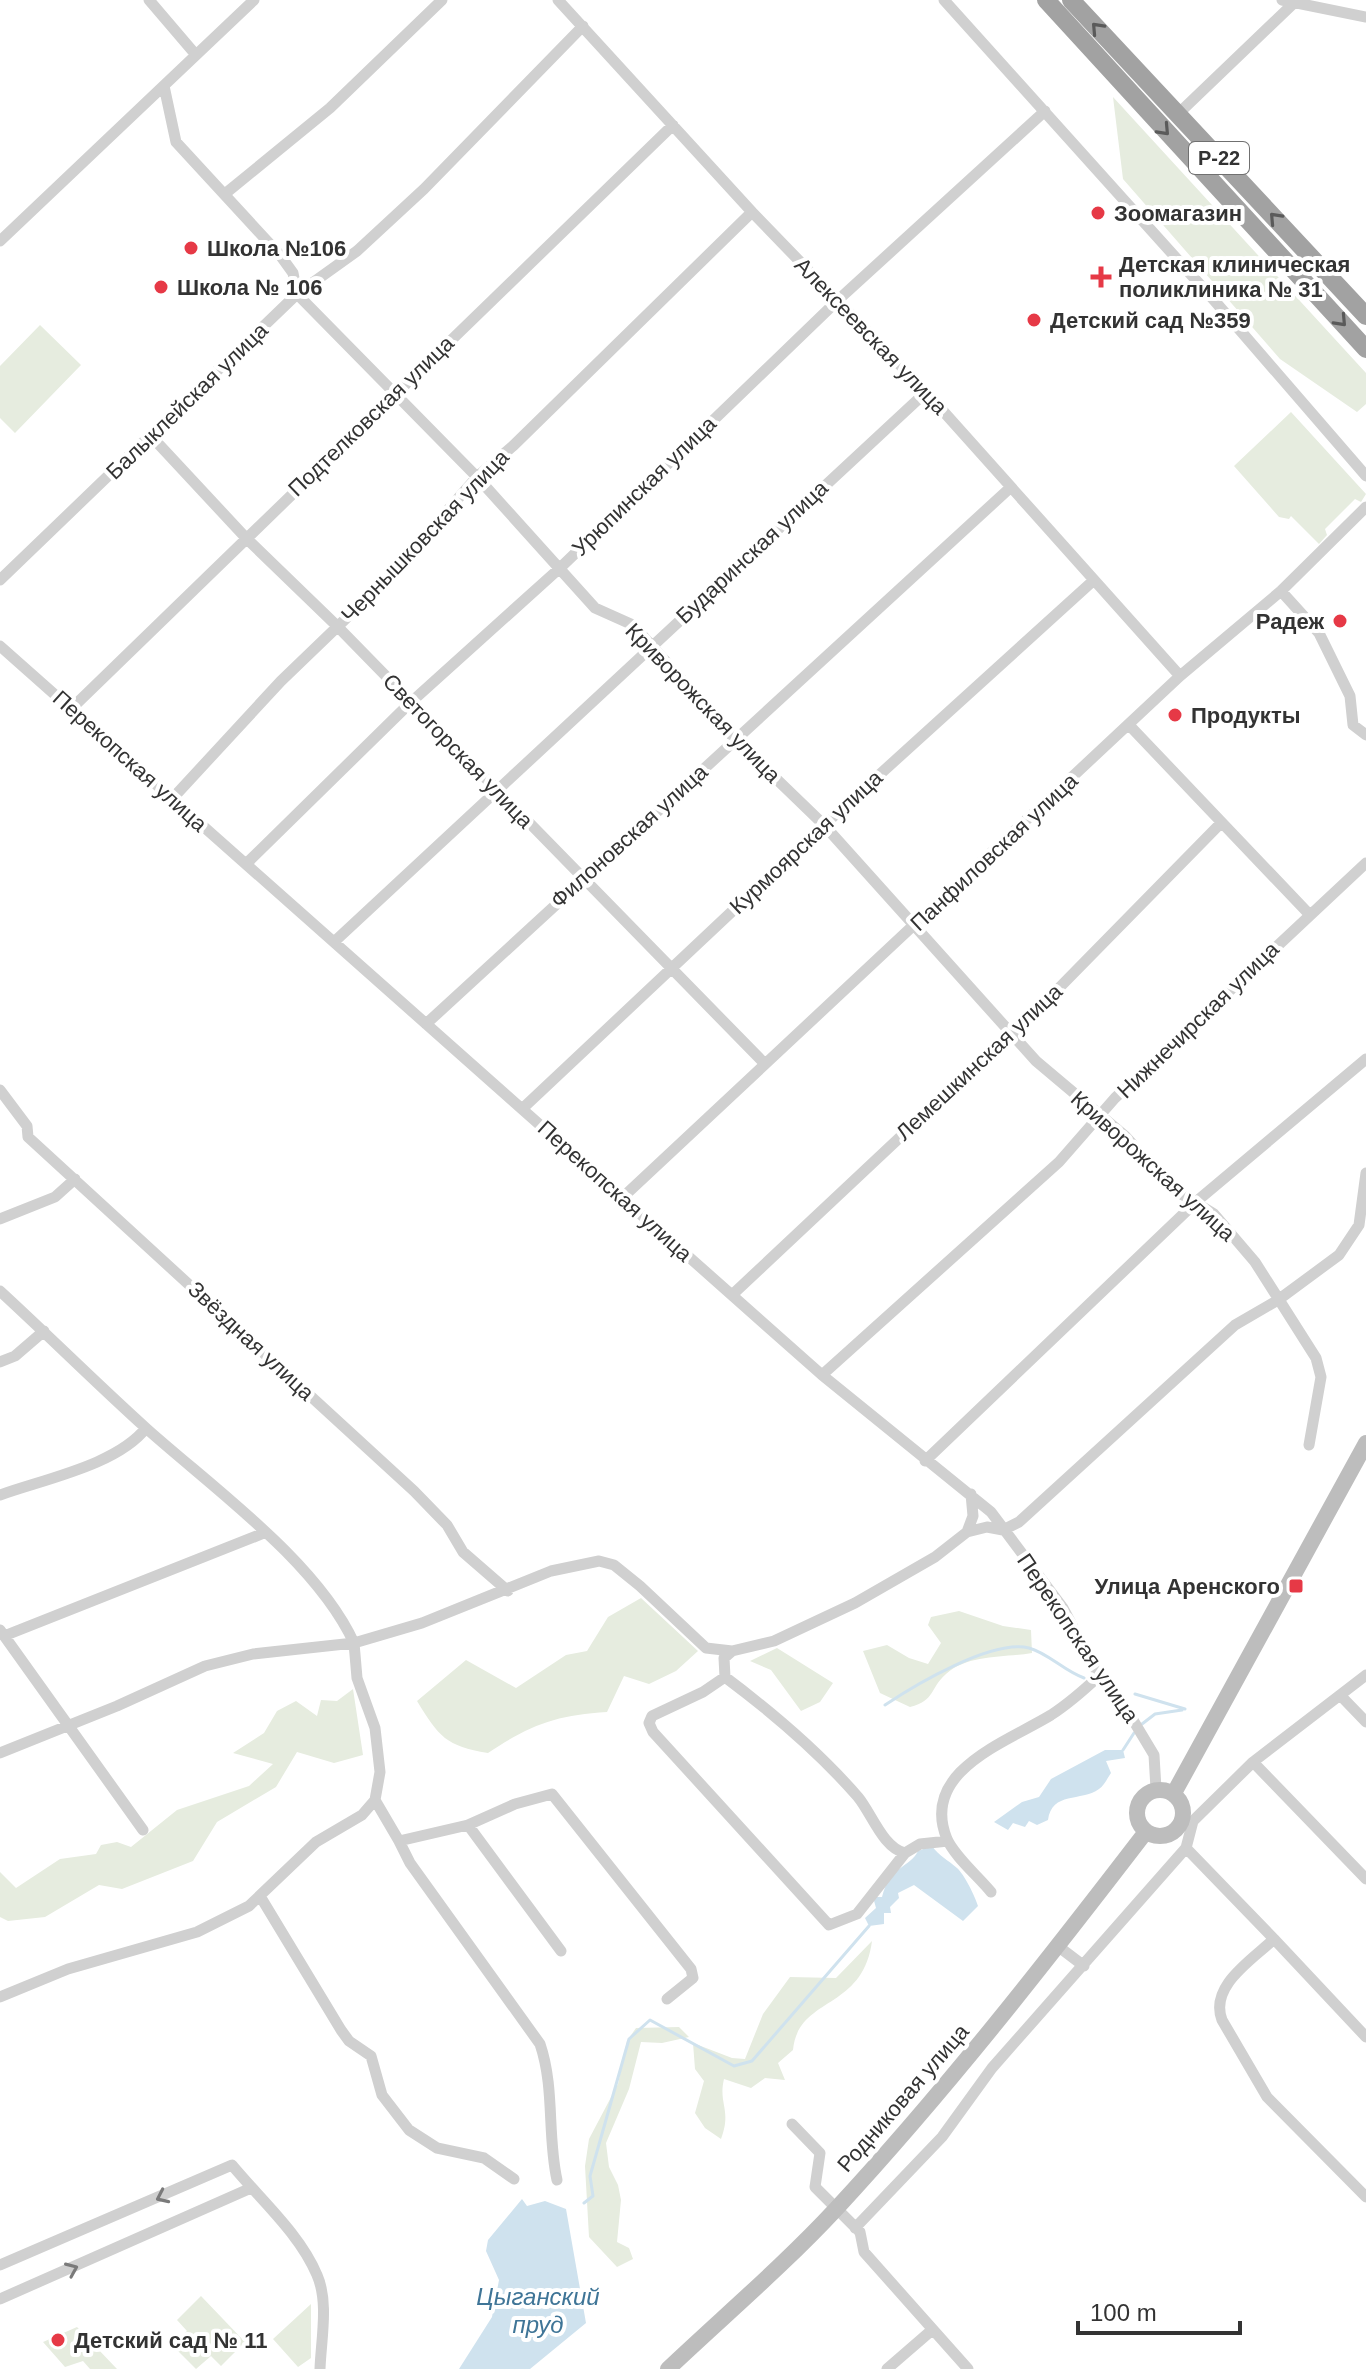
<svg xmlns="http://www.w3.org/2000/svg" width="1366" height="2369" viewBox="0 0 1366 2369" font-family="Arial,sans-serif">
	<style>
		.green { fill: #e6ecdf }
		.water { fill: #cfe2ee }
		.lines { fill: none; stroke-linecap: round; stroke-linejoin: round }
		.stream { stroke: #cfe2ee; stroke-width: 3 }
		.minor { stroke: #d0d0d0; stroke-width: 11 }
		.secondary { stroke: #bdbdbd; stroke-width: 16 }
		.trunk { stroke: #a2a2a2; stroke-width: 18 }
		.oneway { stroke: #5a5a5a }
		.oneway2 { stroke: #7a7a7a }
		.poi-dot { fill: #e63946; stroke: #fff; stroke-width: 3 }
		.labels { text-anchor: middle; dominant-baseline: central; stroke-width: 8; stroke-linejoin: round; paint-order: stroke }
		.shield { fill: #fff; stroke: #707070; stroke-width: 2 }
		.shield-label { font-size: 20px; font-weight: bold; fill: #333 }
		.poi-label { font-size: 22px; font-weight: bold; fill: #333; stroke: #fff; text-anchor: start }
		.street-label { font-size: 22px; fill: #333; stroke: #fff }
		.water-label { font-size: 24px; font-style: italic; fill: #3f7597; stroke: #fff }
	</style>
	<rect width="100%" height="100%" fill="#fff"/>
	<path class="green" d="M1113,97L1366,373V404L1357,412L1280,359L1123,179Z
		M40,325L81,365L15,433L0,418V366Z
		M1291,412L1366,494L1361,502L1355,499L1325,529L1327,535L1319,544L1291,516L1289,519L1279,517L1234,466Z
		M641,1598L698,1651L676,1671L649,1684L624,1676L607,1712C556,1715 530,1725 488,1753C446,1746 439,1737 417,1701L466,1660L516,1688L566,1655L587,1651L608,1617Z
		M959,1611L1003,1626L1031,1630L1032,1653C1003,1658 969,1654 946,1674C929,1689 936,1700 910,1707L880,1693L863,1651L887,1645L909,1658L928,1664L941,1643L928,1625L931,1617Z
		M777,1648L833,1683L820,1702L801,1711L771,1670L750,1661Z
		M353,1689L363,1755L334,1763L297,1752L276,1787L217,1822L193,1861L122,1889L99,1885L45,1917L8,1921L0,1917V1872L16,1888L60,1859L96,1854L101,1845L117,1842L131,1847L177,1810L249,1786L273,1764L233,1753L264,1733L277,1711L296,1701L317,1716L321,1700L337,1701Z
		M872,1941C863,2011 798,1996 793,2050L778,2063L785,2080L765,2078L751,2088L724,2079C718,2104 732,2110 721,2139L705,2128L695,2113L704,2081L695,2069L693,2043L732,2058L745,2059L763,2014L790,1977L836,1978Z
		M679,2027L689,2037L662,2043L641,2042L629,2089L606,2143L609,2167L618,2185L621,2200L617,2242L629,2248L633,2259L617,2267L589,2237L585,2166L589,2139L618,2084L627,2041L636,2028Z
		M201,2296L245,2342L221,2366L211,2356L196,2369L172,2345L187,2331L177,2320Z
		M311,2304V2358L298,2367L273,2339Z
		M77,2327L117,2369H90L83,2361L65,2367L43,2342Z"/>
	<path class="water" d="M1105,1750H1123L1125,1758L1106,1761L1111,1773C1108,1777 1104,1786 1099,1789C1081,1802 1052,1791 1048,1820L1037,1825L1029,1821L1025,1827L1013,1823L1008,1830L994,1822L1022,1802L1039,1797L1051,1779Z
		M932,1846C939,1856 948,1860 957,1868C964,1874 975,1896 978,1906L963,1921L914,1885L898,1893L899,1898L890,1907L891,1913H884V1924L869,1926L865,1918L876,1908L873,1897H882C890,1865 910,1868 918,1851Z
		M522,2199L527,2206L545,2201L566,2209L586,2323L530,2369H459L492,2317L499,2280L486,2251L488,2240Z"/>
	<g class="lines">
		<path class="stream" d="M1135,1694L1185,1709
			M885,1705C915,1685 992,1639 1029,1648C1048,1653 1064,1671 1084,1678
			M1142,1724L1155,1714L1182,1710
			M1123,1750L1134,1733
			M584,2203L593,2196L590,2176L629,2039L650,2020L734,2066L752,2061L869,1926"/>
		<path class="minor" d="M149,0L196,55
			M558,0L752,212L926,392L1180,676
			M944,0L1213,299L1366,476
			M1282,0L1366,17
			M164,86L176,142L280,255L293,273L297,294L477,477L595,608L633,625L735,739L824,825L1036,1061L1125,1136L1173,1189L1214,1214L1255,1262L1316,1358L1321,1377L1309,1445
			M1178,114L1297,0
			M226,193L330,108L442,0
			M0,241L254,0
			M152,437L246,538L337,626L765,1064
			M0,580L297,294L357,251L424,189L583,26
			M1281,591L1319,633L1350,696L1353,725L1366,735
			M0,646L822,1375L991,1512L1063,1608L1099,1676L1127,1710L1154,1755L1156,1789
			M71,709L673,125
			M1129,725L1309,914
			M172,799L281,681L388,578L477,477L514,445L752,212
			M246,864L409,704L561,567L837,301L1045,111
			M334,942L926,392
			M426,1024L1011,487
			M0,1090L27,1126L28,1137L414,1491L447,1525L463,1552L508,1591
			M522,1109L824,825L1094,580
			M622,1198L1180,676L1281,591L1366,507
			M0,1219L55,1197L75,1179
			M0,1291C49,1336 97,1384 147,1429C213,1488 317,1562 354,1643L253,1654L205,1666L117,1706L0,1753
			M732,1295L1059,988L1220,824
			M0,1362L15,1356L44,1331
			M822,1375L1059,1162L1115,1098L1366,863
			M925,1461L1197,1201L1366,1059
			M0,1495C44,1479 117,1465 146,1428
			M967,1532L973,1516L971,1494
			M0,1630L143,1830
			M4,1636L264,1533
			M725,1677C773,1713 819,1752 858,1797C872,1814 883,1848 905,1853L920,1844L948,1841
			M1340,1695L1366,1722
			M1253,1762L1366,1879
			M375,1800L399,1841L468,1825L515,1804L552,1794L691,1969L693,1978L667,1999
			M468,1825L561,1951
			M399,1841L410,1863L540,2044C555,2088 547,2135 557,2180
			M1186,1848L1274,1939C1252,1960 1209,1986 1222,2020L1267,2097L1366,2197
			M905,1853L857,1914L829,1925L653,1732L649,1723L652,1716L703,1692L725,1677L724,1658L732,1651L774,1641L855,1603L935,1557L967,1532L987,1527L1003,1530L1019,1522L1235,1325L1278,1300L1339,1255L1359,1225L1366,1173
			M991,1892C978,1876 955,1857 947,1839C919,1771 1007,1742 1051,1715C1068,1704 1084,1690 1099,1676
			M260,1896L341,2030L349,2041L371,2056L382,2095L409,2130L437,2148L484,2158L514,2179
			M1274,1939L1366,2037
			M1059,1947L1084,1966
			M0,1997L68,1969L197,1932L249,1906L316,1842L362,1815L375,1800L380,1772L375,1728L357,1678L354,1643L422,1623L551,1571L599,1561L614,1565L640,1586L706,1648L732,1651
			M792,2124L820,2153L815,2187L860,2232L864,2252L968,2369
			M855,2228L942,2137L992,2068L1186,1848L1193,1821L1253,1762L1366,1675
			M0,2265L232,2165C260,2199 300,2234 317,2275C329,2302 321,2340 320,2369
			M0,2299L251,2188
			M887,2369L932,2330"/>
		<path class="secondary" d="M1137 1813a23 23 0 1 1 46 0a23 23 0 1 1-46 0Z
			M1174,1793L1366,1443
			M668,2369C724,2316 784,2265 836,2209C946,2090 1046,1962 1145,1833"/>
		<path class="trunk" d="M1046,0L1366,349
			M1071,0L1366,316"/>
	</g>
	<defs><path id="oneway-chevron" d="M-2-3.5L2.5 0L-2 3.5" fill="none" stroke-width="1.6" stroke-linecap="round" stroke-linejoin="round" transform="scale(2)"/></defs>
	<g class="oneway">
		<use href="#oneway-chevron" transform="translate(1097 28) rotate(-133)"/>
		<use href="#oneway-chevron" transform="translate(1164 130) rotate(47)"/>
		<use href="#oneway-chevron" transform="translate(1275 218) rotate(-133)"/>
		<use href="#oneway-chevron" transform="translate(1341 321) rotate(47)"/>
	</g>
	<g class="oneway2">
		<use href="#oneway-chevron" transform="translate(162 2197) rotate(155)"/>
		<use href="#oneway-chevron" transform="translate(72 2269) rotate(-23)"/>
	</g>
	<g class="poi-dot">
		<circle cx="1098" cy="213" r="8"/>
		<circle cx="191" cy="248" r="8"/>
		<path d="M1097 265h8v8h8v8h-8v8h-8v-8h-8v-8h8z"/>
		<circle cx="161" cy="287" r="8"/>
		<circle cx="1034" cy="320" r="8"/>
		<circle cx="1340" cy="621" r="8"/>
		<circle cx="1175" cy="715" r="8"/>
		<rect x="1288" y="1578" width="16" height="16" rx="4"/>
		<circle cx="58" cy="2340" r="8"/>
	</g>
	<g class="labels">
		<rect class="shield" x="1189" y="142" width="60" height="32" rx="6"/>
		<g class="shield-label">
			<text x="1219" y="158">Р-22</text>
		</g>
		<g class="poi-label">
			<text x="1114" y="213">Зоомагазин</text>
			<text x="207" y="248">Школа №106</text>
			<text x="1119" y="264">Детская клиническая<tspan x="1119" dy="25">поликлиника № 31</tspan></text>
			<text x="177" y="287">Школа № 106</text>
			<text x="1050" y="320">Детский сад №359</text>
			<text x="1324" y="621" text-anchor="end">Радеж</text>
			<text x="1191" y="715">Продукты</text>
			<text x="1280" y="1586" text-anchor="end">Улица Аренского</text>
			<text x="74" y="2340">Детский сад № 11</text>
		</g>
		<g class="street-label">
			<text transform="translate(871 336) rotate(46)">Алексеевская улица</text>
			<text transform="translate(187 401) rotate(-44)">Балыклейская улица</text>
			<text transform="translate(371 416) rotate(-44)">Подтелковская улица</text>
			<text transform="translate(644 486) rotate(-44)">Урюпинская улица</text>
			<text transform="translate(425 536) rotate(-46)">Чернышковская улица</text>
			<text transform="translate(752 552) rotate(-43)">Бударинская улица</text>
			<text transform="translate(703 703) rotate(46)">Криворожская улица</text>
			<text transform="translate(458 751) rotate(46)">Светогорская улица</text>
			<text transform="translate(130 761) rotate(42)">Перекопская улица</text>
			<text transform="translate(629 836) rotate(-42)">Филоновская улица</text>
			<text transform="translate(806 842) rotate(-43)">Курмоярская улица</text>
			<text transform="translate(994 852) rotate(-43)">Панфиловская улица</text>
			<text transform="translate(1198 1020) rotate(-44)">Нижнечирская улица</text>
			<text transform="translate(979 1062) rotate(-43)">Лемешкинская улица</text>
			<text transform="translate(1153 1166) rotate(42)">Криворожская улица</text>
			<text transform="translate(615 1191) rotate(42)">Перекопская улица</text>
			<text transform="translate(251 1341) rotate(43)">Звёздная улица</text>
			<text transform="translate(1078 1638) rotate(56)">Перекопская улица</text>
			<text transform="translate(903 2098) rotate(-49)">Родниковая улица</text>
		</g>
		<g class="water-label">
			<text x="538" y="2296">Цыганский<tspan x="538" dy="28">пруд</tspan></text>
		</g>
	</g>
	<path d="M1078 2321v12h162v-12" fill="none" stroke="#333333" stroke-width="4"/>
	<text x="1090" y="2321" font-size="24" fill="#333333" stroke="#ffffff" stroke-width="6" paint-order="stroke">100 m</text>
</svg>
